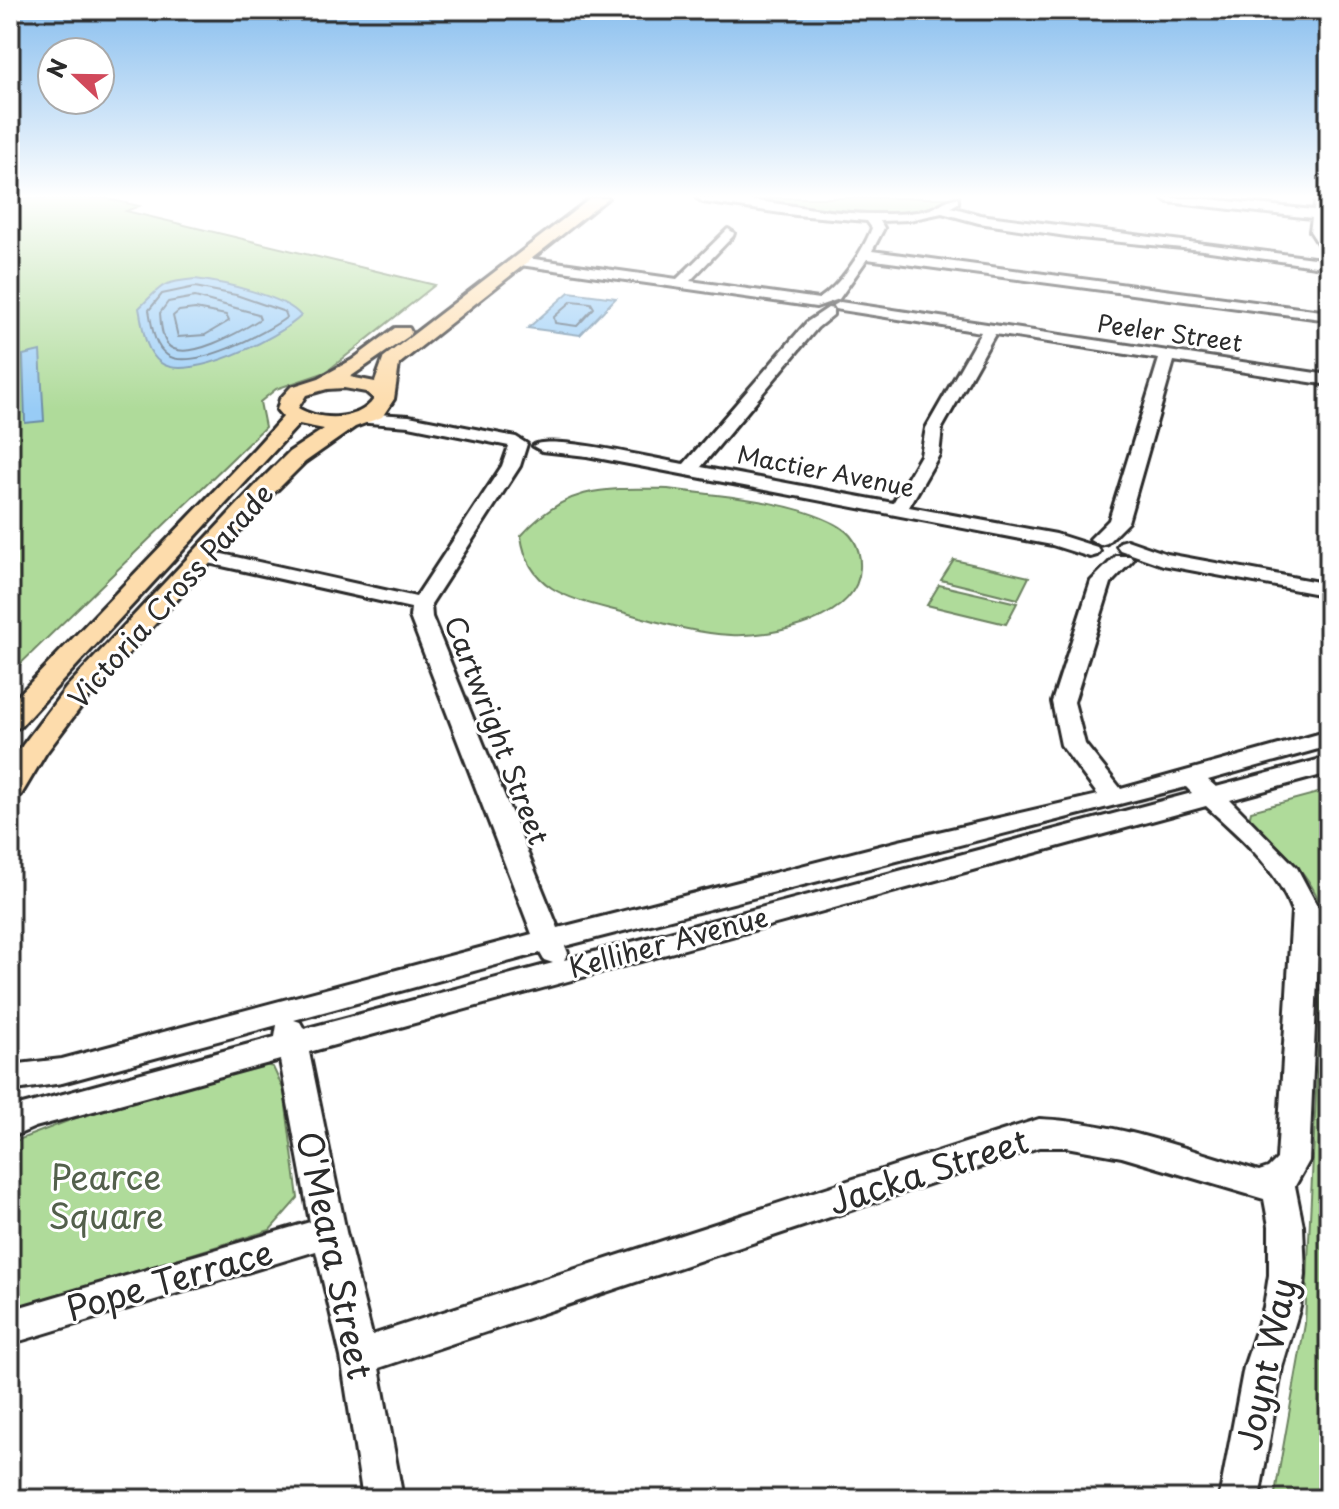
<svg xmlns="http://www.w3.org/2000/svg" width="1339" height="1509" viewBox="0 0 1339 1509" font-family="'Playpen Sans',sans-serif">
	<style>
		.green { fill: #afdb9a; stroke: #6d8362; stroke-width: 2 }
		.water { fill: #98ccf6; stroke: #6c8ca5; stroke-width: 2 }
		.lines { fill: none; stroke-linecap: round; stroke-linejoin: round }
		.shore { stroke: #576b7c; stroke-width: 2 }
		.minor-casing { stroke: #2b2b2b; stroke-width: 6 }
		.major-casing { stroke: #2b2b2b; stroke-width: 6 }
		.minor { fill: #fff; fill-rule: evenodd }
		.major { fill: #fddcac; fill-rule: evenodd }
		.labels { text-anchor: middle; dominant-baseline: central; stroke-width: 6; stroke-linejoin: round; paint-order: stroke }
		.far-street-label { font-size: 24px; fill: #2b2b2b; stroke: #fff }
		.street-label { font-size: 28px; fill: #2b2b2b; stroke: #fff }
		.near-street-label { font-size: 34px; fill: #2b2b2b; stroke: #fff }
		.near-park-label { font-size: 34px; fill: #53604c; stroke: #fff }
	</style>
	<rect width="100%" height="100%" fill="#fff"/>
	<filter id="ink" filterUnits="userSpaceOnUse"><feTurbulence type="fractalNoise" baseFrequency=".0125" numOctaves="2"/><feDisplacementMap in="SourceGraphic" scale="16" xChannelSelector="R" yChannelSelector="G"/><feConvolveMatrix kernelMatrix="1 2 1 2 8 2 1 2 1" color-interpolation-filters="sRGB"/></filter>
	<g filter="url(#ink)">
		<path class="green" d="M10,198H104L139,206L126,211L435,285L326,372L276,389L260,402L265,427L10,674Z
			M755,198H947C905,230 805,204 755,198Z
			M668,489C719,496 790,500 835,524C853,533 861,548 860,568C858,620 772,637 731,635C693,633 655,621 618,611C571,599 528,591 521,536C566,485 604,488 668,489Z
			M954,560L1029,577L1018,599L941,580Z
			M939,585L1017,603L1006,624L927,605Z
			M1329,790V1499H1274L1305,1324L1324,926C1322,880 1281,850 1249,820L1251,811Z
			M261,1064L273,1067L284,1091L298,1198L270,1230L10,1310V1143L73,1119Z"/>
		<path class="water" d="M195,279C220,282 286,296 301,316C280,337 188,383 161,363C144,351 143,327 139,308C164,284 159,283 195,279Z
			M569,292L616,298L580,335L528,328Z
			M40,351L44,421L25,423L23,355Z"/>
		<g class="lines">
			<path class="shore" d="M195,287L236,295L285,312L287,317C266,333 191,372 167,355C153,345 152,325 149,310L162,294Z
				M195,297L258,314L260,319C243,330 184,365 167,344C161,335 161,323 160,313L168,302Z
				M572,301L591,303L594,308L577,326L555,323L554,317Z
				M195,309L226,315L229,321L205,335L178,337L173,316L179,311Z"/>
			<g class="minor-casing">
				<path id="minor" d="M697,198C756,195 816,214 875,214C893,214 913,214 931,209C941,205 947,198 958,198V203L951,207L980,215L1329,260V268L1203,250L1080,238L979,223L942,213L909,220L880,221L884,228L872,251L1329,312V320L867,259L839,299L816,307L520,265L513,261L520,257L677,279L728,229L734,233L733,236L690,281L819,299C841,284 862,253 872,228L867,221L796,215L703,202Z
					M1162,198H1198L1314,210L1316,198H1328L1322,231L1329,241V254L1324,253L1310,231L1312,218L1168,202Z
					M840,302L1329,375V385L1174,361L1128,522L1107,543L1100,545L1090,539L1109,520L1159,359L995,334L942,428L939,455L909,507L1056,534L1097,547L1100,551L1097,555L1090,557L1052,545L587,456L542,451L533,446C547,433 660,460 684,464L807,322L828,308L833,309V315L817,328L701,467L893,503L921,455L926,428L981,332L835,309L833,306Z
					M361,413L409,416L516,437L527,444L520,466L431,604L432,617L558,928L899,841L1098,795L1061,745L1052,702L1091,581L1116,556H1130L1133,560L1111,583L1074,702L1085,744L1121,789L1329,731V746L1208,780L1216,787L1329,757V773L1230,800L1297,868L1320,911L1309,1161L1295,1186L1303,1226L1305,1275L1300,1307L1282,1367L1259,1499H1219L1244,1367L1264,1307L1269,1275V1226L1264,1199L1122,1157L1066,1147H1039L379,1368L403,1499H363L341,1357L316,1251L10,1344V1310L310,1222L280,1060L35,1127L10,1138V1109L15,1107L275,1037L277,1025L62,1083L10,1091V1065L62,1059L532,934L410,617L411,608L204,562L194,556L204,550L416,597L502,466L509,446L409,426L355,422L353,418ZM1186,787L1192,793L564,960L568,953L565,946ZM1206,806C1240,837 1276,867 1292,911L1277,1159L1268,1168L1259,1171C1186,1149 1116,1122 1039,1119L372,1335L346,1232L309,1052ZM540,953L544,960L553,963L304,1029L300,1022L294,1020Z
					M1127,540L1167,554L1329,584V596L1163,565L1120,550L1117,546L1120,542Z"/>
			</g>
			<g class="major-casing">
				<path id="major" d="M591,198H608L399,364L394,399L382,417L355,427L305,462L272,495L86,700L46,753L21,795L10,798V762L66,688L256,485L289,452L324,429L299,424L20,727L10,730V704L255,448L283,417L277,410L280,399L291,387L319,378L352,360L395,328H409L411,332L409,336L350,377L375,382L384,357ZM344,388L366,392L374,399C359,422 319,421 298,408L306,395L327,389Z"/>
			</g>
			<use href="#minor" class="minor"/>
			<use href="#major" class="major"/>
		</g>
	</g>
	<linearGradient id="sky" x2="0" y2="1"><stop stop-color="#88beee"/><stop offset="0.48" stop-color="#fff"/><stop offset="1" stop-color="#fff" stop-opacity="0"/></linearGradient>
	<rect width="1339" height="409" fill="url(#sky)"/>
	<g class="labels">
		<g class="far-street-label">
			<text transform="translate(1170 332) rotate(8)">Peeler Street</text>
			<text transform="translate(826 470) rotate(11)">Mactier Avenue</text>
		</g>
		<g class="street-label">
			<text transform="translate(170 595) rotate(-48)">Victoria Cross Parade</text>
			<text transform="translate(498 730) rotate(69)">Cartwright Street</text>
			<text transform="translate(668 941) rotate(-15)">Kelliher Avenue</text>
		</g>
		<g class="near-street-label">
			<text transform="translate(928 1170) rotate(-18)">Jacka Street</text>
			<text transform="translate(336 1255) rotate(78)">O'Meara Street</text>
			<text transform="translate(169 1279) rotate(-16)">Pope Terrace</text>
			<text transform="translate(1265 1364) rotate(-78)">Joynt Way</text>
		</g>
		<g class="near-park-label">
			<text x="106" y="1176">Pearce<tspan x="106" dy="39">Square</tspan></text>
		</g>
	</g>
	<rect width="1339" height="1509" fill="none" stroke="#fff" stroke-width="40"/>
	<rect x="20" y="20" width="1299" height="1469" fill="none" stroke="#2b2b2b" stroke-width="3" filter="url(#ink)"/>
	<g transform="translate(76 76) rotate(292)"><circle r="38" fill="#ffffff" stroke="#aaaaaa" stroke-width="2"/>
	<path d="M0-6L14 30L0 20L-14 30Z" fill="#d1495b"/>
	<text y="-12" font-size="22" font-weight="bold" text-anchor="middle" fill="#2b2b2b">N</text>
	</g>
</svg>
